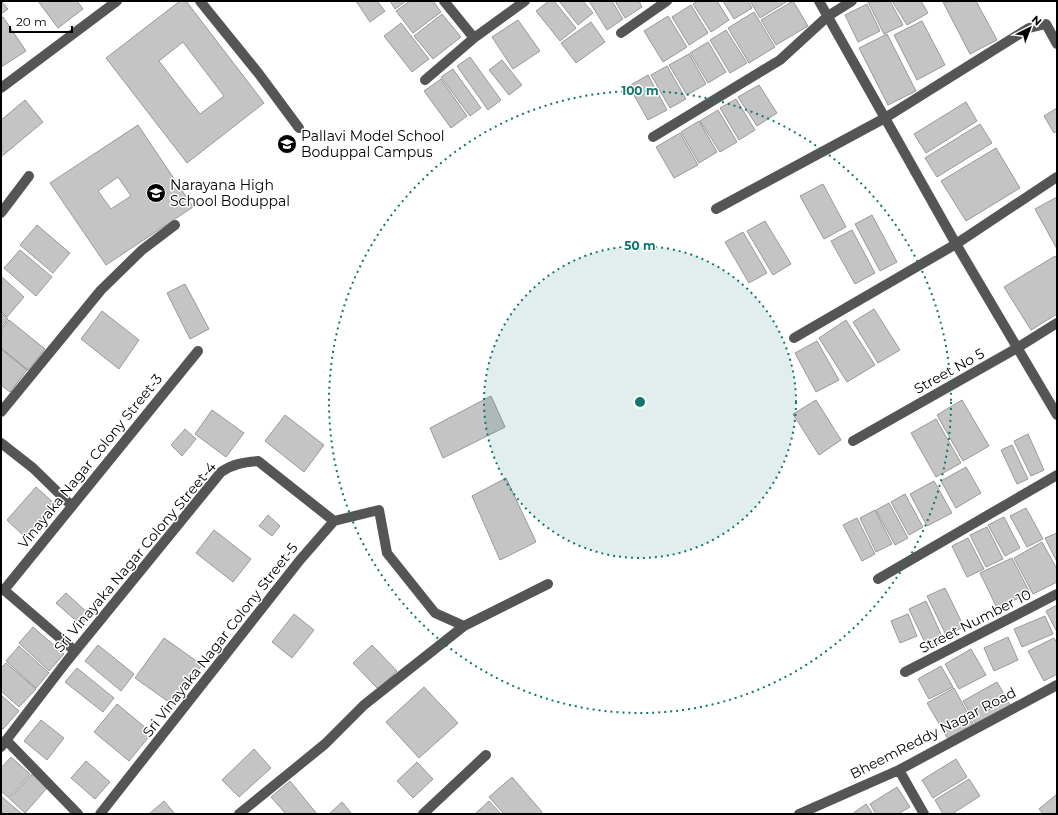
<svg xmlns="http://www.w3.org/2000/svg" width="1058" height="815" viewBox="0 0 1058 815" font-family="Montserrat,sans-serif">
	<style>
		.building { fill: #c4c4c4; stroke: #999; fill-rule: evenodd }
		.lines { fill: none; stroke-linecap: round; stroke-linejoin: round }
		.minor { stroke: #555; stroke-width: 10 }
		.ring { fill: none; stroke: #0f766e; stroke-width: 2; stroke-dasharray: 2 4 }
		.labels { text-anchor: middle; dominant-baseline: central; stroke-width: 3; stroke-linejoin: round; paint-order: stroke }
		.poi-label { font-size: 14px; fill: #000; stroke: #fff; text-anchor: start }
		.street-label { font-size: 14px; fill: #000; stroke: #fff }
		.centre { fill: #0f766e; stroke: #fff; stroke-width: 2 }
		.ring-label { font-size: 12px; text-anchor: middle; font-weight: bold; fill: #0f766e; stroke: #fff; stroke-width: 3; stroke-linejoin: round; paint-order: stroke }
	</style>
	<rect width="100%" height="100%" fill="#fff"/>
	<path class="building" d="M1,1L8,9L1,14Z
		M38,1H77L83,9L58,28Z
		M180,1H186L264,103L187,163L106,58ZM183,42L224,96L200,114L159,61Z
		M356,1H377L385,11L370,22Z
		M390,1H406L395,9Z
		M410,1H433L441,12L413,33L396,11Z
		M549,1H554L576,28L560,41L536,11Z
		M559,1H583L593,13L578,25Z
		M589,1H612L623,19L607,30Z
		M615,1H639L642,7L625,18Z
		M698,1H717L729,20L711,32L693,4Z
		M723,1H748L752,8L734,19Z
		M750,1H788L760,18Z
		M793,1L808,26L776,45L761,20Z
		M890,1L903,25L884,34L868,2Z
		M892,1H921L928,13L907,25Z
		M976,1L997,40L970,54L943,2Z
		M867,4L880,31L858,42L845,15Z
		M691,5L708,33L689,45L672,17Z
		M754,12L775,47L749,63L728,28Z
		M442,14L461,37L433,59L414,36Z
		M668,16L687,47L663,62L644,31Z
		M3,17L26,51L1,67V18Z
		M518,20L540,51L513,69L492,37Z
		M922,21L945,65L917,80L894,35Z
		M591,22L605,42L576,63L561,43Z
		M401,23L429,59L412,72L384,36Z
		M726,30L747,63L730,73L710,40Z
		M887,34L916,91L888,105L859,48Z
		M708,42L726,72L708,83L690,53Z
		M689,54L706,84L687,95L669,65Z
		M470,57L501,100L488,110L457,66Z
		M502,60L522,85L509,95L489,70Z
		M667,66L686,99L670,108L651,75Z
		M453,69L481,108L470,116L441,77Z
		M648,75L667,110L648,120L629,86Z
		M441,79L467,116L451,128L424,91Z
		M759,85L777,113L757,126L738,97Z
		M736,99L755,130L739,140L720,108Z
		M25,100L43,122L1,157V120Z
		M966,102L977,121L926,153L914,134Z
		M1057,108V131L1054,133L1044,116Z
		M718,110L737,142L720,152L700,121Z
		M699,121L717,152L699,163L681,132Z
		M980,124L992,143L937,177L925,158Z
		M138,125L193,207L106,265L50,183ZM118,177L131,196L111,209L98,191Z
		M680,133L698,165L674,178L656,147Z
		M996,148L1020,188L966,221L941,181Z
		M823,184L846,227L824,239L800,196Z
		M1057,197V249L1035,209Z
		M872,215L897,262L880,271L855,224Z
		M765,221L791,264L773,275L747,231Z
		M37,225L70,253L53,273L20,245Z
		M852,230L875,273L855,284L831,241Z
		M743,232L767,273L749,283L725,242Z
		M20,250L52,277L36,296L4,268Z
		M1055,256L1057,259V314L1031,330L1004,287Z
		M1,276L24,297L7,317L1,311Z
		M185,284L209,329L190,339L167,293Z
		M874,309L900,350L878,363L853,322Z
		M102,311L139,340L119,369L81,339Z
		M1,313L8,319L1,328Z
		M9,320L45,349L28,370L1,348V330Z
		M846,320L875,365L847,382L819,338Z
		M817,341L839,380L816,392L795,353Z
		M1,349L27,370L10,392L1,385Z
		M491,396L505,427L443,458L430,428Z
		M816,400L841,440L819,455L793,414Z
		M962,400L989,446L963,461L937,415Z
		M212,410L244,433L226,457L195,434Z
		M285,415L324,445L304,472L265,441Z
		M936,419L961,463L936,477L911,433Z
		M185,429L196,439L182,456L171,445Z
		M1028,434L1044,470L1031,476L1014,441Z
		M1012,445L1028,479L1017,484L1001,450Z
		M966,467L981,493L956,508L941,481Z
		M506,478L536,542L500,560L472,496Z
		M934,481L952,513L927,526L910,494Z
		M36,487L57,506L27,539L7,520Z
		M905,494L923,527L909,535L891,502Z
		M889,503L908,538L895,545L876,510Z
		M1026,508L1043,539L1027,547L1010,516Z
		M875,510L892,544L876,552L860,518Z
		M268,515L280,526L272,536L259,526Z
		M1004,517L1020,548L1005,556L988,525Z
		M857,518L875,554L862,561L843,525Z
		M987,527L1003,559L986,567L970,535Z
		M214,530L251,559L233,582L196,553Z
		M1057,533V562L1045,538Z
		M968,538L984,569L967,577L952,546Z
		M1042,542L1057,569V582L1033,594L1014,558Z
		M1012,558L1030,593L997,608L980,573Z
		M945,588L964,627L946,635L927,596Z
		M66,593L90,615L81,625L56,603Z
		M926,601L944,641L928,649L909,609Z
		M1057,605V632L1046,611Z
		M294,614L314,630L292,658L272,642Z
		M908,614L917,636L900,643L891,621Z
		M1045,616L1053,634L1022,647L1014,629Z
		M33,627L64,654L49,671L19,643Z
		M1008,637L1018,660L994,671L984,648Z
		M164,638L202,665L173,705L135,678Z
		M1054,638L1057,643V674L1044,681L1028,651Z
		M98,645L134,674L121,691L85,661Z
		M372,645L397,671L378,689L353,663Z
		M19,646L49,673L36,688L6,661Z
		M971,649L986,675L959,689L945,664Z
		M6,663L36,689L19,707L1,691V668Z
		M941,666L953,687L929,699L918,679Z
		M77,668L114,698L103,712L65,682Z
		M997,682L1012,708L978,728L963,701Z
		M424,687L458,723L419,758L386,722Z
		M954,688L974,725L948,739L927,703Z
		M1,695L19,711L3,729L1,727Z
		M117,704L152,733L129,761L94,732Z
		M41,720L64,738L47,760L24,741Z
		M254,749L271,768L239,797L222,780Z
		M11,757L30,774L9,798L1,791V768Z
		M956,759L967,777L933,798L922,780Z
		M86,761L110,782L95,799L71,778Z
		M417,762L433,779L413,798L397,781Z
		M32,774L47,788L25,813L10,799Z
		M512,777L542,812L540,814H504L489,797Z
		M969,779L980,796L952,814H943L935,800Z
		M290,781L317,814H286L271,797Z
		M897,787L910,807L898,814H876L870,804Z
		M1057,794V814H1043L1039,809Z
		M1,796L22,814H1Z
		M164,801L175,814H149Z
		M489,801L501,814H475Z
		M342,802L352,814H329Z
		M866,804L873,814H852Z"/>
	<g class="lines">
		<path class="minor" d="M200,1L259,74L299,128
			M444,1L474,38L525,1
			M819,1L956,244L1057,415
			M621,33L667,1
			M425,80L474,38
			M1,88L117,1
			M653,137L780,60L828,16L852,1
			M716,209L885,118L1029,28L1046,24L1057,44
			M1,213L29,176
			M794,338L956,244L1057,177
			M1,412L101,290L142,250L175,225
			M853,441L1017,348L1057,323
			M1,443L33,468L72,506
			M878,579L1057,475
			M75,651L4,590L198,351
			M905,672L1057,594
			M6,740L78,814
			M1,747L67,661L221,472C233,464 244,462 258,461L334,521
			M899,770L924,814
			M100,814L300,560L334,521L379,510L387,553L435,613L464,626
			M239,814L325,744L364,705L464,626L548,584
			M423,814L486,755
			M799,814L899,770L1057,685"/>
	</g>
	<circle cx="640" cy="402" r="156" fill="#0f766e" fill-opacity=".12"/>
	<g class="ring">
		<circle cx="640" cy="402" r="156"/>
		<circle cx="640" cy="402" r="311"/>
	</g>
	<defs>
		<g id="school-disc" transform="scale(1)"><circle r="9.5" fill="#000" stroke="#fff"/><path d="M0-5L7-2L0 1L-7-2ZM-4 1L0 2.5L4 1V4Q0 6-4 4Z" fill="#fff"/></g>
	</defs>
	<g fill-rule="evenodd">
		<use href="#school-disc" x="287" y="144"/>
		<use href="#school-disc" x="156" y="193"/>
	</g>
	<g class="labels">
		<g class="poi-label">
			<text x="301" y="136">Pallavi Model School<tspan x="301" dy="16">Boduppal Campus</tspan></text>
			<text x="170" y="185">Narayana High<tspan x="170" dy="16">School Boduppal</tspan></text>
		</g>
		<g class="street-label">
			<text transform="translate(949 371) rotate(-29)">Street No 5</text>
			<text transform="translate(90 461) rotate(-51)">Vinayaka Nagar Colony Street-3</text>
			<text transform="translate(135 557) rotate(-50)">Sri Vinayaka Nagar Colony Street-4</text>
			<text transform="translate(975 621) rotate(-27)">Street Number 10</text>
			<text transform="translate(220 640) rotate(-52)">Sri Vinayaka Nagar Colony Street-5</text>
			<text transform="translate(933 733) rotate(-27)">BheemReddy Nagar Road</text>
		</g>
	</g>
	<circle cx="640" cy="402" r="6" class="centre"/>
	<g class="ring-label">
		<text x="640" y="95">100 m</text>
		<text x="640" y="250">50 m</text>
	</g>
	<rect width="1058" height="815" fill="none" stroke="#000000" stroke-width="4"/>
	<g transform="translate(1030 28) rotate(42)" stroke="#ffffff" stroke-width="3" paint-order="stroke">
	<path d="M0-3L7 15L0 10L-7 15Z" fill="#000000"/>
	<text y="-6" font-size="11" font-weight="bold" text-anchor="middle" fill="#000000">N</text>
	</g>
	<path d="M10 26v6h62v-6" fill="none" stroke="#000000" stroke-width="2"/>
	<text x="16" y="26" font-size="12" fill="#000000" stroke="#ffffff" stroke-width="3" paint-order="stroke">20 m</text>
</svg>
